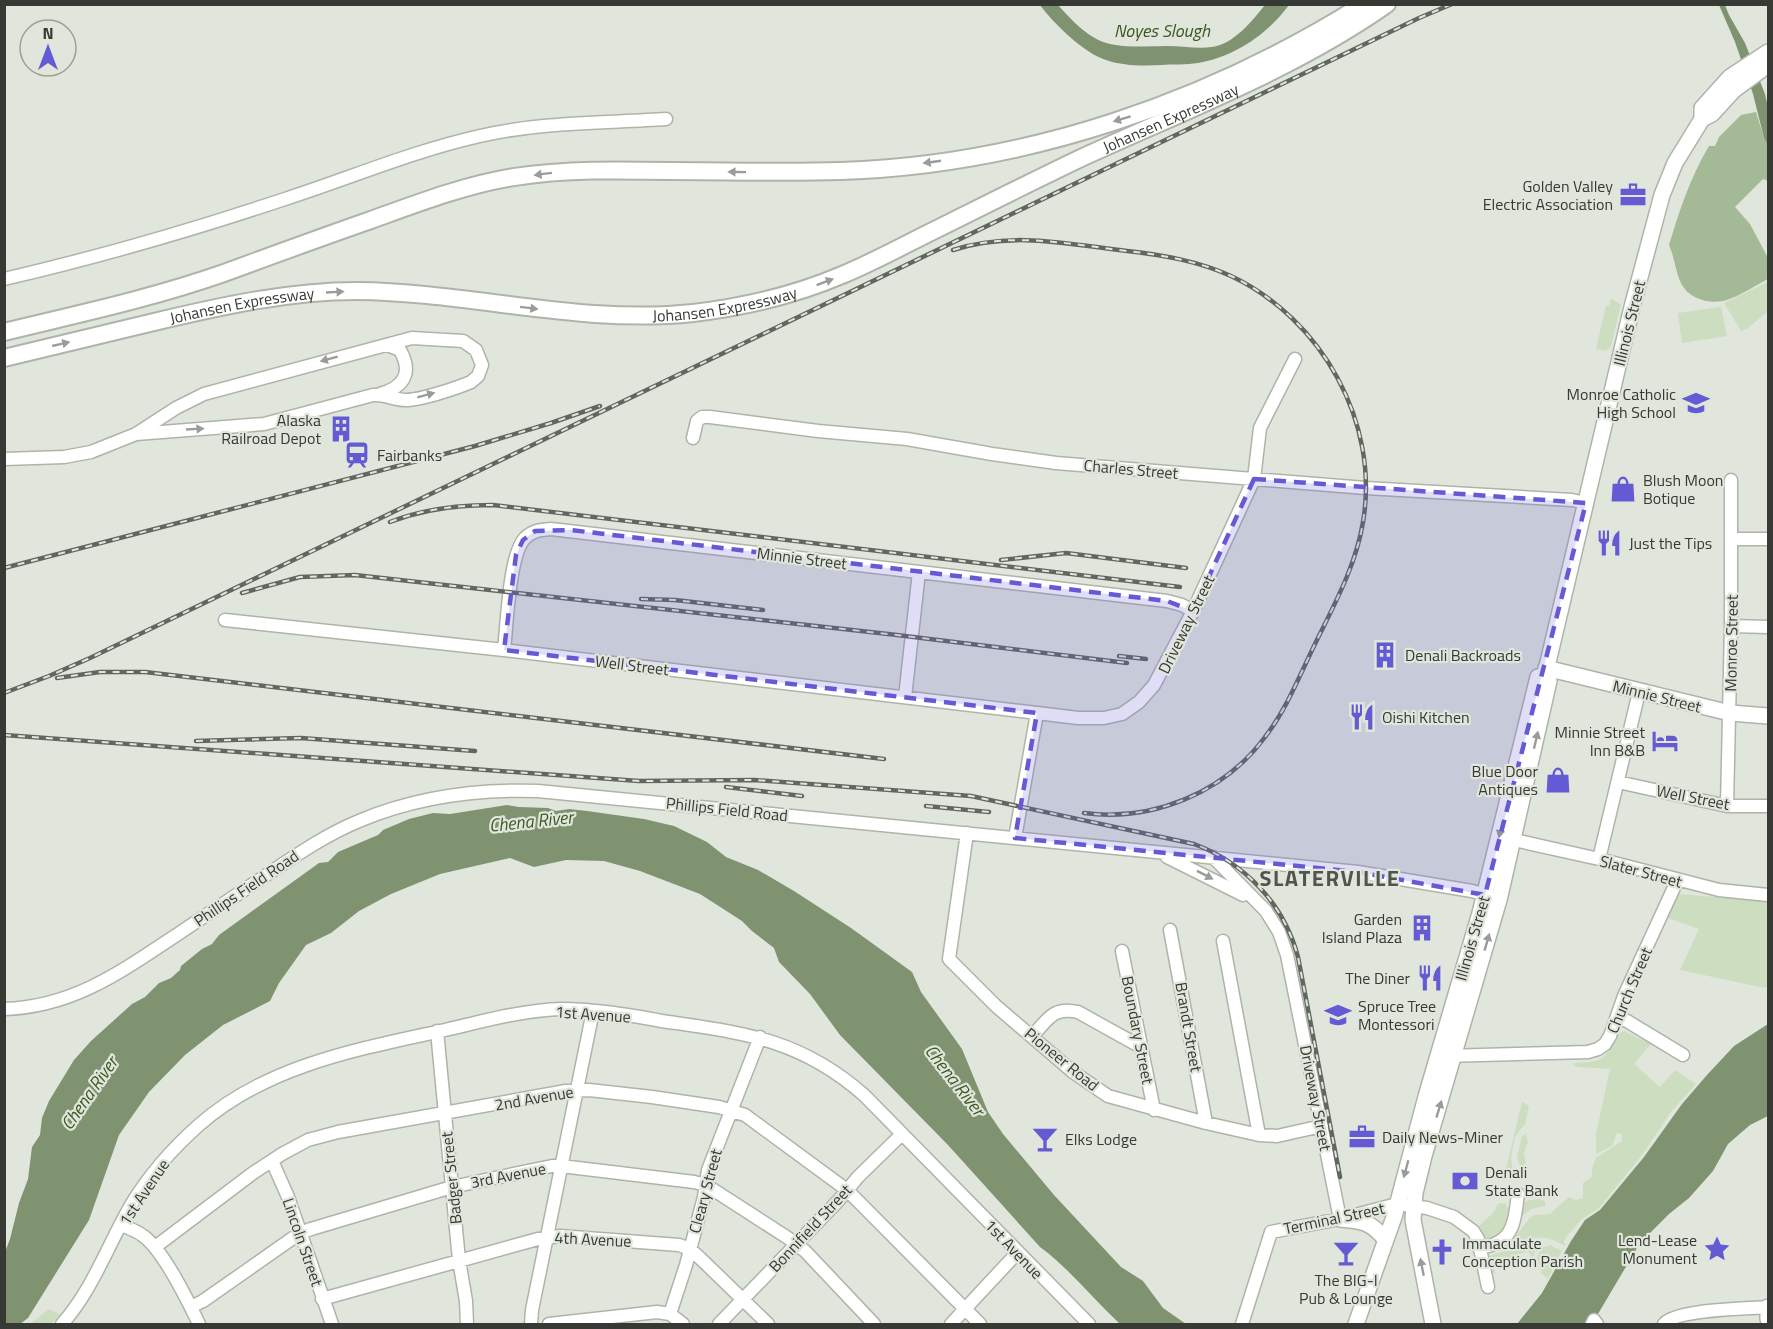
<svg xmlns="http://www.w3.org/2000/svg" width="1773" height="1329" viewBox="0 0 1773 1329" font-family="'Titillium Web',sans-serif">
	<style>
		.green { fill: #ccddc0 }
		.forest { fill: #a4b995 }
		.water { fill: #7f9370 }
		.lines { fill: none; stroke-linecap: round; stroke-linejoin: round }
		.minor-casing { stroke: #aeb4aa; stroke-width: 15 }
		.major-casing { stroke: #aeb4aa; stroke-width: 18 }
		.highway-casing { stroke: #aeb4aa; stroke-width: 20 }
		.minor { stroke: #fff; stroke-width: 12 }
		.major { stroke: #fff; stroke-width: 15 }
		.highway { stroke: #fff; stroke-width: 16 }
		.rail-casing { stroke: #626660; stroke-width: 4.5 }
		.rail { stroke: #e0e6db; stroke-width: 2; stroke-dasharray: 7; stroke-linecap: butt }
		.oneway { fill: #9a9c9a }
		.marked { fill: #645ad4; fill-opacity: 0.2; stroke: #645ad4; stroke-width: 4.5; stroke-dasharray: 12 8; stroke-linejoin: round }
		.labels { text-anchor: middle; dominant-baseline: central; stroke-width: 4.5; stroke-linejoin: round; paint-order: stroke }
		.street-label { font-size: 16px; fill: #363934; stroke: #e0e6db }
		.poi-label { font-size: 16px; fill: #363934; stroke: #e0e6db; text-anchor: start }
		.water-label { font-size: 18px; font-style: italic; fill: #3c5823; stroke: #e0e6db }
		.district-label { font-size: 22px; font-weight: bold; letter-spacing: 1.5px; fill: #51564d; stroke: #e0e6db }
	</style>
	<rect width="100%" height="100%" fill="#e0e6db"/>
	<path class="green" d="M1768,282V311L1748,328L1741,331L1724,303Z
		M1611,299L1621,304L1611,346L1606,351L1596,349L1606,305L1609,306Z
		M1721,307L1727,336L1682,343L1678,313Z
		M1677,894L1768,901V985L1765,988L1680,970L1699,929L1666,917Z
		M1624,1031L1651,1044L1634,1064L1660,1087L1675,1070L1696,1084L1671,1112L1642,1155L1599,1208L1582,1219L1567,1236L1564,1241L1565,1246C1545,1235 1539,1236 1517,1242L1515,1237L1530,1218L1535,1215L1550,1214L1569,1197L1576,1200L1583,1198V1183L1592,1177V1168L1596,1158L1622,1141V1134L1617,1133L1612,1146L1596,1154V1134L1610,1069L1578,1067L1574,1065L1575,1063C1581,1062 1588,1063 1595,1061C1612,1058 1609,1036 1624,1031Z
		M1522,1102L1529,1106L1525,1124L1515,1137L1511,1159L1513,1171L1506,1169Z
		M1526,1134L1528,1142L1524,1153L1526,1166L1520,1168L1517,1157L1522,1136Z
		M1539,1199L1545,1201V1206L1531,1209L1519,1218V1212L1526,1201Z
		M1501,1203L1506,1204C1512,1216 1506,1226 1499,1237L1489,1240L1485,1238L1479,1226L1494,1212L1498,1204Z
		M1532,1243L1537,1245L1533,1258L1528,1251L1519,1254L1517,1263L1509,1259L1494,1269L1496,1274L1492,1272L1488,1256Z
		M1550,1245L1562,1251L1548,1279L1542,1274L1537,1257L1542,1248Z
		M49,1309L60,1314L51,1324H30Z"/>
	<path class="forest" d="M1756,112L1764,138L1768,146V181L1763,179L1735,207L1750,224L1768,258V279C1758,284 1733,300 1722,301C1708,304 1689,298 1682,285C1675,272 1675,258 1669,245C1680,209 1690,178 1709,146H1715L1719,137L1741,115Z"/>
	<path class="water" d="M1040,5H1058C1098,50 1109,47 1167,46C1182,46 1197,49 1212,47C1234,44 1252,21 1265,5H1289C1268,34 1234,57 1198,63C1186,65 1173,64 1161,65C1143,66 1123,66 1106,60C1085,54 1052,22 1040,5Z
		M1719,5H1725L1729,15L1745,43L1765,94L1768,107V146L1764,138L1753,94L1735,42Z
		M507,805L519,807L548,808L556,811L569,809L587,811L644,819L674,826L707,842L726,857L758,870L794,891L851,928L912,972L921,992L962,1049L988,1112L1003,1134L1054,1195L1121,1267L1143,1281L1163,1308L1186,1324H1120C1093,1299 1070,1269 1040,1247L948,1145L840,1035L810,994L779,962L774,948L752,931L742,921L700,894L640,871L604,861L566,860L534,867L510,858L440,874L391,894L359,911L331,933L306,945L279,983L270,1001L223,1025L185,1055L149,1092L119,1135L89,1220L28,1318L20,1324H5V1252L10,1239L19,1203L28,1179L32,1147L40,1135L42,1118L49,1101L74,1060L91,1041L132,1004L145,997L159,983L171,978L180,970L181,966L202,949L212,944L219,935L319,863L328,862L338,852L378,835L383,830L409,819L433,813L450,814Z
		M1768,1024V1116L1750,1125L1728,1144L1713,1171L1689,1198L1669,1214L1640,1243L1592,1324H1517L1542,1293L1571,1241L1585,1220L1600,1210L1644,1157L1682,1104L1707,1075L1734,1046Z"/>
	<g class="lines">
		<g class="minor-casing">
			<path id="minor" d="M4,279C99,257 192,230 285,199C350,178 413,151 480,136C540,122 604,123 666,119
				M380,394C404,387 413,373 400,350L387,345
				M693,438L697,421L702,417H710L818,431L907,439L992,454L1056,463L1366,488L1572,500L1586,503
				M4,459L64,457L91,452L136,434L176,408L204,394L412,338L463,341L476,350L482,365L478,376L471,382C457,388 421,400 406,400C394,400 385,394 373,395L264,424L136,434
				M1731,539H1768
				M225,620L504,650L1037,713
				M1731,626L1768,627
				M504,650C507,625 509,554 525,538C533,530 541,530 551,529L1167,601L1182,605L1193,611
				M905,697L919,572
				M1618,782L1727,806H1768
				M1727,806L1731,626V480
				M967,833L949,959L996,1006L1073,1072L1108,1096L1206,1123L1259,1135L1277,1136L1322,1126
				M1015,838L1037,713L1078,718H1104L1122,714L1139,702L1154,685L1193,611L1254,479L1260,428L1295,359
				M1514,840L1599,859L1719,890L1768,895
				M1167,857L1243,895
				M1213,857L1266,911L1279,932L1287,955L1340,1219
				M1599,859L1639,692
				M1170,930L1206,1123
				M1223,941L1259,1135
				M1122,951L1154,1110
				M4,1009C75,1007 125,969 181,932C209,913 237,895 265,876C295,856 325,835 359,821C416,797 477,789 538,791L1358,872L1472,891L1492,897
				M1617,1018L1627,1021L1683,1055
				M437,1031L459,1260L466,1301L467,1324
				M1032,1036C1048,1020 1053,1006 1078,1012L1141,1047
				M1445,1056L1588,1052L1598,1049L1605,1044L1610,1036L1624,996L1677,881
				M272,1161L288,1197L332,1324
				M121,1225C128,1228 135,1230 142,1235C163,1249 188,1301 199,1324
				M155,1247L253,1173L282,1154L308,1140L338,1132L566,1091L589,1090L652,1097L719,1107L745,1115L847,1190L980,1324
				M1479,1248C1514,1243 1514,1224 1518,1194
				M322,1299L538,1239L560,1236L679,1245L690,1249L701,1259L768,1324
				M191,1307L203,1301L300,1233L311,1229L452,1187L552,1166H561L694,1182L706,1185L788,1238L805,1251L874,1324
				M670,1314L686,1265L704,1197L708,1170L760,1037
				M62,1324C93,1289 108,1245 131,1205C149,1175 173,1148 199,1125C267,1065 359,1049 445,1030C484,1021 523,1010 562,1009C595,1009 629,1015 662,1021C743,1033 799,1038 864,1095L1089,1324
				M531,1324L532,1310L593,1011
				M549,1324L657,1312L670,1314L683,1324
				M719,1324L838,1201L858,1177L902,1134
				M951,1324L1018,1252
				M1242,1324L1271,1232L1340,1219L1397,1204L1427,1208L1454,1217L1473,1231L1478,1239L1488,1287
				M1592,1324L1594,1320L1597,1324
				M1664,1324C1676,1309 1746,1309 1768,1307"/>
		</g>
		<g class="major-casing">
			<path id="major" d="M1702,119L1712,114L1734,90L1768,65
				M1546,668L1730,713L1768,716
				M1340,1219C1362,1221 1370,1221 1385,1239
				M1768,1307V1319
				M1356,1324L1394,1217L1427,1093L1480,913L1538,677L1545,675
				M1433,1324L1413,1220L1415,1193L1424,1156L1499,900L1549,681L1545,675L1632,307L1662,195L1675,163L1702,119V108L1730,77L1768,52"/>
		</g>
		<g class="highway-casing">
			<g id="highway">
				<path d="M4,332C78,314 153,298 224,273C273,255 322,237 371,220C418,203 465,185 514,177C566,169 618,170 670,171C727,171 784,173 841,171C1026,165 1208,102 1364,4"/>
				<path id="s1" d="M4,358C54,346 104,334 154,322C221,306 289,291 357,291C470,292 580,325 693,313C744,307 795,295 842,275C876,261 908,243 941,227C987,204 1033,181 1079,159C1183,111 1293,70 1387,4"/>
			</g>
		</g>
		<use href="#minor" class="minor"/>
		<use href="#major" class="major"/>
		<use href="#highway" class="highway"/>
		<g class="rail-casing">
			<path id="rail" d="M953,250C1011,231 1068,244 1127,251C1163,255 1198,261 1231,276C1322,319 1380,423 1363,522C1356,566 1333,607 1314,646C1299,677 1286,710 1265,737C1224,793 1152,822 1084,813
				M390,522C423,509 458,505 493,505L1180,587
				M1001,560L1066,553L1186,568
				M4,568L475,446L551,423L600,406
				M242,593L300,577L355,575L897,635L1127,663
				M641,599L675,600L763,610
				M1119,656L1146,659
				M57,678L100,672H145L884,759
				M4,693L49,676L90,658L1419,18L1452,4
				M4,735L639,781L754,780L971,796L1194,844C1245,863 1284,904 1298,957L1340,1177
				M196,741L301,738L475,751
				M726,787L802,796
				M926,806L989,812"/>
		</g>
		<use href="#rail" class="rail"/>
	</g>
	<defs><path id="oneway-solid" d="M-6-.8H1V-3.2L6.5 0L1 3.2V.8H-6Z" transform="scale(1.5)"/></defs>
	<g class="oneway">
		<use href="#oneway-solid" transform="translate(1122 119) rotate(163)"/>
		<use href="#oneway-solid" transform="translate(932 162) rotate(172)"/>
		<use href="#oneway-solid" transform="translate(737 172) rotate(-179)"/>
		<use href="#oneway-solid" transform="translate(543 174) rotate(173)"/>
		<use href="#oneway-solid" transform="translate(825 282) rotate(-21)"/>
		<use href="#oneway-solid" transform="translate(335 292) rotate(-3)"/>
		<use href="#oneway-solid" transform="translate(529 308) rotate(7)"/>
		<use href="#oneway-solid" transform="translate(61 344) rotate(-13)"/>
		<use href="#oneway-solid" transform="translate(329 359) rotate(165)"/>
		<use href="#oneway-solid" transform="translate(426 395) rotate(-15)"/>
		<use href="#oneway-solid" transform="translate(195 429) rotate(-3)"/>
		<use href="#oneway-solid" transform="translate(1536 740) rotate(-77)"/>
		<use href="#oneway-solid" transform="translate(1501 829) rotate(104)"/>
		<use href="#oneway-solid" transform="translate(1205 875) rotate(27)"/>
		<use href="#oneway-solid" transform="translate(1487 942) rotate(-74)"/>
		<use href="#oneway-solid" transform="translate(1439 1109) rotate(-73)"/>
		<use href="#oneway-solid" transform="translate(1406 1169) rotate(105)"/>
		<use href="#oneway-solid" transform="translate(1422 1267) rotate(-101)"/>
	</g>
	<path class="marked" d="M1254,479L1586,503L1485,895L1358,872L1015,838L1037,713L504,650L516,555L523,540L535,531L571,530L1167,601L1193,611Z"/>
	<defs>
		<g id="office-bare" transform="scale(2.07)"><path d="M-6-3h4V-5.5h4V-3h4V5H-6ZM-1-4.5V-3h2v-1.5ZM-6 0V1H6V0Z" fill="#645ad4" stroke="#e0e6db" stroke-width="2.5" paint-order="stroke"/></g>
		<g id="school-bare" transform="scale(2.07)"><path d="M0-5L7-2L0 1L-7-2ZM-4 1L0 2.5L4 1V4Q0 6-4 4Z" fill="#645ad4" stroke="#e0e6db" stroke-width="2.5" paint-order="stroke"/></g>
		<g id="building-bare" transform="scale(2.07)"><path d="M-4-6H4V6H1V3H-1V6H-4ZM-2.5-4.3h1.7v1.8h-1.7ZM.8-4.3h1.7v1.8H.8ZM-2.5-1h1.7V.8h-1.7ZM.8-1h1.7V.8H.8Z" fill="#645ad4" stroke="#e0e6db" stroke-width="2.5" paint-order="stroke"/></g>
		<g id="station-bare" transform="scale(2.07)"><path d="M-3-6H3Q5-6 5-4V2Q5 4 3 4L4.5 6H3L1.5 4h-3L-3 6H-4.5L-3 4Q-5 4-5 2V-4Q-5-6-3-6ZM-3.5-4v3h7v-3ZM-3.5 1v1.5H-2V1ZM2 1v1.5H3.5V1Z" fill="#645ad4" stroke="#e0e6db" stroke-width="2.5" paint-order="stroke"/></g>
		<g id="shop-bare" transform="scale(2.07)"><path d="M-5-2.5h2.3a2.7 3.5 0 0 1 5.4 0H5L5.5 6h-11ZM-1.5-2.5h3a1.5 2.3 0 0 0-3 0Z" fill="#645ad4" stroke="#e0e6db" stroke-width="2.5" paint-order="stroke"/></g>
		<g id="restaurant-bare" transform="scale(2.07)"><path d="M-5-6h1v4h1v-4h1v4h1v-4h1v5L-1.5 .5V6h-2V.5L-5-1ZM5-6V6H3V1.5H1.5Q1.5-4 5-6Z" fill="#645ad4" stroke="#e0e6db" stroke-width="2.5" paint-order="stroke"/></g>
		<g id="hotel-bare" transform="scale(2.07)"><path d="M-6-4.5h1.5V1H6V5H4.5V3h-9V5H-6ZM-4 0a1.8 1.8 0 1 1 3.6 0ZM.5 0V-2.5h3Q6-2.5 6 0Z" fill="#645ad4" stroke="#e0e6db" stroke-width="2.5" paint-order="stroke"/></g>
		<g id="bar-bare" transform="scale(2.07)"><path d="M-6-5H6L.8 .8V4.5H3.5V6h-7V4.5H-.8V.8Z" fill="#645ad4" stroke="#e0e6db" stroke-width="2.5" paint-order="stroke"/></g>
		<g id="bank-bare" transform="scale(2.07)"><path d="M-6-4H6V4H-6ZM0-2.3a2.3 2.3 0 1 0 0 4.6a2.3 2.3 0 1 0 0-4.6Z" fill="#645ad4" stroke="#e0e6db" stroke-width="2.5" paint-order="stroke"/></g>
		<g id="sight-bare" transform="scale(2.07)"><path d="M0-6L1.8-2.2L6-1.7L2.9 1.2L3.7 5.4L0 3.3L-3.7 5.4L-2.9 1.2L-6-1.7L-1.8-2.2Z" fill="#645ad4" stroke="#e0e6db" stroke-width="2.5" paint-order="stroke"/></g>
		<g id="church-bare" transform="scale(2.07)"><path d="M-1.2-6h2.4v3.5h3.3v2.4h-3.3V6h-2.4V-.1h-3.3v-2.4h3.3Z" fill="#645ad4" stroke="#e0e6db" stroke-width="2.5" paint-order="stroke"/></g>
	</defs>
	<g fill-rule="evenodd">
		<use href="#office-bare" x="1633" y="195"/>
		<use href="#school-bare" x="1696" y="403"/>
		<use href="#building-bare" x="341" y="429"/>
		<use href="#station-bare" x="357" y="455"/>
		<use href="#shop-bare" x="1623" y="489"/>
		<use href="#restaurant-bare" x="1609" y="543"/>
		<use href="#building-bare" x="1385" y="655"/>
		<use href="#restaurant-bare" x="1362" y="717"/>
		<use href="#hotel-bare" x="1665" y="741"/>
		<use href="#shop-bare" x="1558" y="780"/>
		<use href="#building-bare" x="1422" y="928"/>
		<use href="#restaurant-bare" x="1430" y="978"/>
		<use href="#school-bare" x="1338" y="1015"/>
		<use href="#office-bare" x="1362" y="1137"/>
		<use href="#bar-bare" x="1045" y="1139"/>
		<use href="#bank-bare" x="1465" y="1181"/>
		<use href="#sight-bare" x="1717" y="1249"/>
		<use href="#church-bare" x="1442" y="1252"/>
		<use href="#bar-bare" x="1346" y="1253"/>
	</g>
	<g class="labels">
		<g class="street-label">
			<text stroke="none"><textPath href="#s1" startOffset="1216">Johansen Expressway</textPath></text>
			<text stroke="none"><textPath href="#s1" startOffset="730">Johansen Expressway</textPath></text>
			<text stroke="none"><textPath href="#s1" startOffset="244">Johansen Expressway</textPath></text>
			<text transform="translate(1629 323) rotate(-76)">Illinois Street</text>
			<text transform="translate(1131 469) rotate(5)">Charles Street</text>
			<text transform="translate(802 558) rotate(7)">Minnie Street</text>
			<text transform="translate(1186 624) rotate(-64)">Driveway Street</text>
			<text transform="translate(1731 643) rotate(-89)">Monroe Street</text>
			<text transform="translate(632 665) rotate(7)">Well Street</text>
			<text transform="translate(1657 696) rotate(14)">Minnie Street</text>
			<text transform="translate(1693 797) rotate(11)">Well Street</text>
			<text transform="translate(727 809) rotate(6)">Phillips Field Road</text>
			<text transform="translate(1641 871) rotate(15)">Slater Street</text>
			<text transform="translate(246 888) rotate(-34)">Phillips Field Road</text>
			<text transform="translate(1472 938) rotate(-74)">Illinois Street</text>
			<text transform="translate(1629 990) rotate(-67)">Church Street</text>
			<text transform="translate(593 1014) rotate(4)">1st Avenue</text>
			<text transform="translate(1189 1027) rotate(80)">Brandt Street</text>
			<text transform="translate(1138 1030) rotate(79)">Boundary Street</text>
			<text transform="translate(1062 1059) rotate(39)">Pioneer Road</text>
			<text transform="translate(534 1098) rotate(-10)">2nd Avenue</text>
			<text transform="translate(1316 1098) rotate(79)">Driveway Street</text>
			<text transform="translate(508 1175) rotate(-11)">3rd Avenue</text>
			<text transform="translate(451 1178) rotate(-96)">Badger Street</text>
			<text transform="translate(705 1191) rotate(-75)">Cleary Street</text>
			<text transform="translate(144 1192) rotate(-56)">1st Avenue</text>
			<text transform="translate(1334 1218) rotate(-12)">Terminal Street</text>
			<text transform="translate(810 1228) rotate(-47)">Bonnifield Street</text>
			<text transform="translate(593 1239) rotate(3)">4th Avenue</text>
			<text transform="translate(303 1242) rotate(71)">Lincoln Street</text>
			<text transform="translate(1014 1249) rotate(46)">1st Avenue</text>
		</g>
		<g class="poi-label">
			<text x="1613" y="186" text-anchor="end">Golden Valley<tspan x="1613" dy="18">Electric Association</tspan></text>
			<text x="1676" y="394" text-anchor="end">Monroe Catholic<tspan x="1676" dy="18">High School</tspan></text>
			<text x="321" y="420" text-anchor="end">Alaska<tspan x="321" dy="18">Railroad Depot</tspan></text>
			<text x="377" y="455">Fairbanks</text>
			<text x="1643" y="480">Blush Moon<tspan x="1643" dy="18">Botique</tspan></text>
			<text x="1629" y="543">Just the Tips</text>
			<text x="1405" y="655">Denali Backroads</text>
			<text x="1382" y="717">Oishi Kitchen</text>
			<text x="1645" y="732" text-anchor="end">Minnie Street<tspan x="1645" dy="18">Inn B&amp;B</tspan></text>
			<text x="1538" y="771" text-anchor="end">Blue Door<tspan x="1538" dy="18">Antiques</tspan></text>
			<text x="1402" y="919" text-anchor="end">Garden<tspan x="1402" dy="18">Island Plaza</tspan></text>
			<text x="1410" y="978" text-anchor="end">The Diner</text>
			<text x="1358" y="1006">Spruce Tree<tspan x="1358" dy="18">Montessori</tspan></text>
			<text x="1382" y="1137">Daily News-Miner</text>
			<text x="1065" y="1139">Elks Lodge</text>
			<text x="1485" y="1172">Denali<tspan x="1485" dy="18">State Bank</tspan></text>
			<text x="1697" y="1240" text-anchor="end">Lend-Lease<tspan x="1697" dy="18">Monument</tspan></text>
			<text x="1462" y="1243">Immaculate<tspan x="1462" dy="18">Conception Parish</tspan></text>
			<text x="1346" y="1280" text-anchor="middle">The BIG-I<tspan x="1346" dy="18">Pub &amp; Lounge</tspan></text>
		</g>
		<g class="water-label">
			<text x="1162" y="30">Noyes Slough</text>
			<text transform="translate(531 821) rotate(-6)">Chena River</text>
			<text transform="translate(955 1080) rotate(52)">Chena River</text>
			<text transform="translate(89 1093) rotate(-55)">Chena River</text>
		</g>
		<g class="district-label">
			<text x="1330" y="878">SLATERVILLE</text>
		</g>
	</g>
	<rect width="1773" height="1329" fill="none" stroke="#363934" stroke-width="12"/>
	<g transform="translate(48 48)"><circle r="28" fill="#e0e6db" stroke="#9ca198" stroke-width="1.5"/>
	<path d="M0-4.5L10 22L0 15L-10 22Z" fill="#645ad4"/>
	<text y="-9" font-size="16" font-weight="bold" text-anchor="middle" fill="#363934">N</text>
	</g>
</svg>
